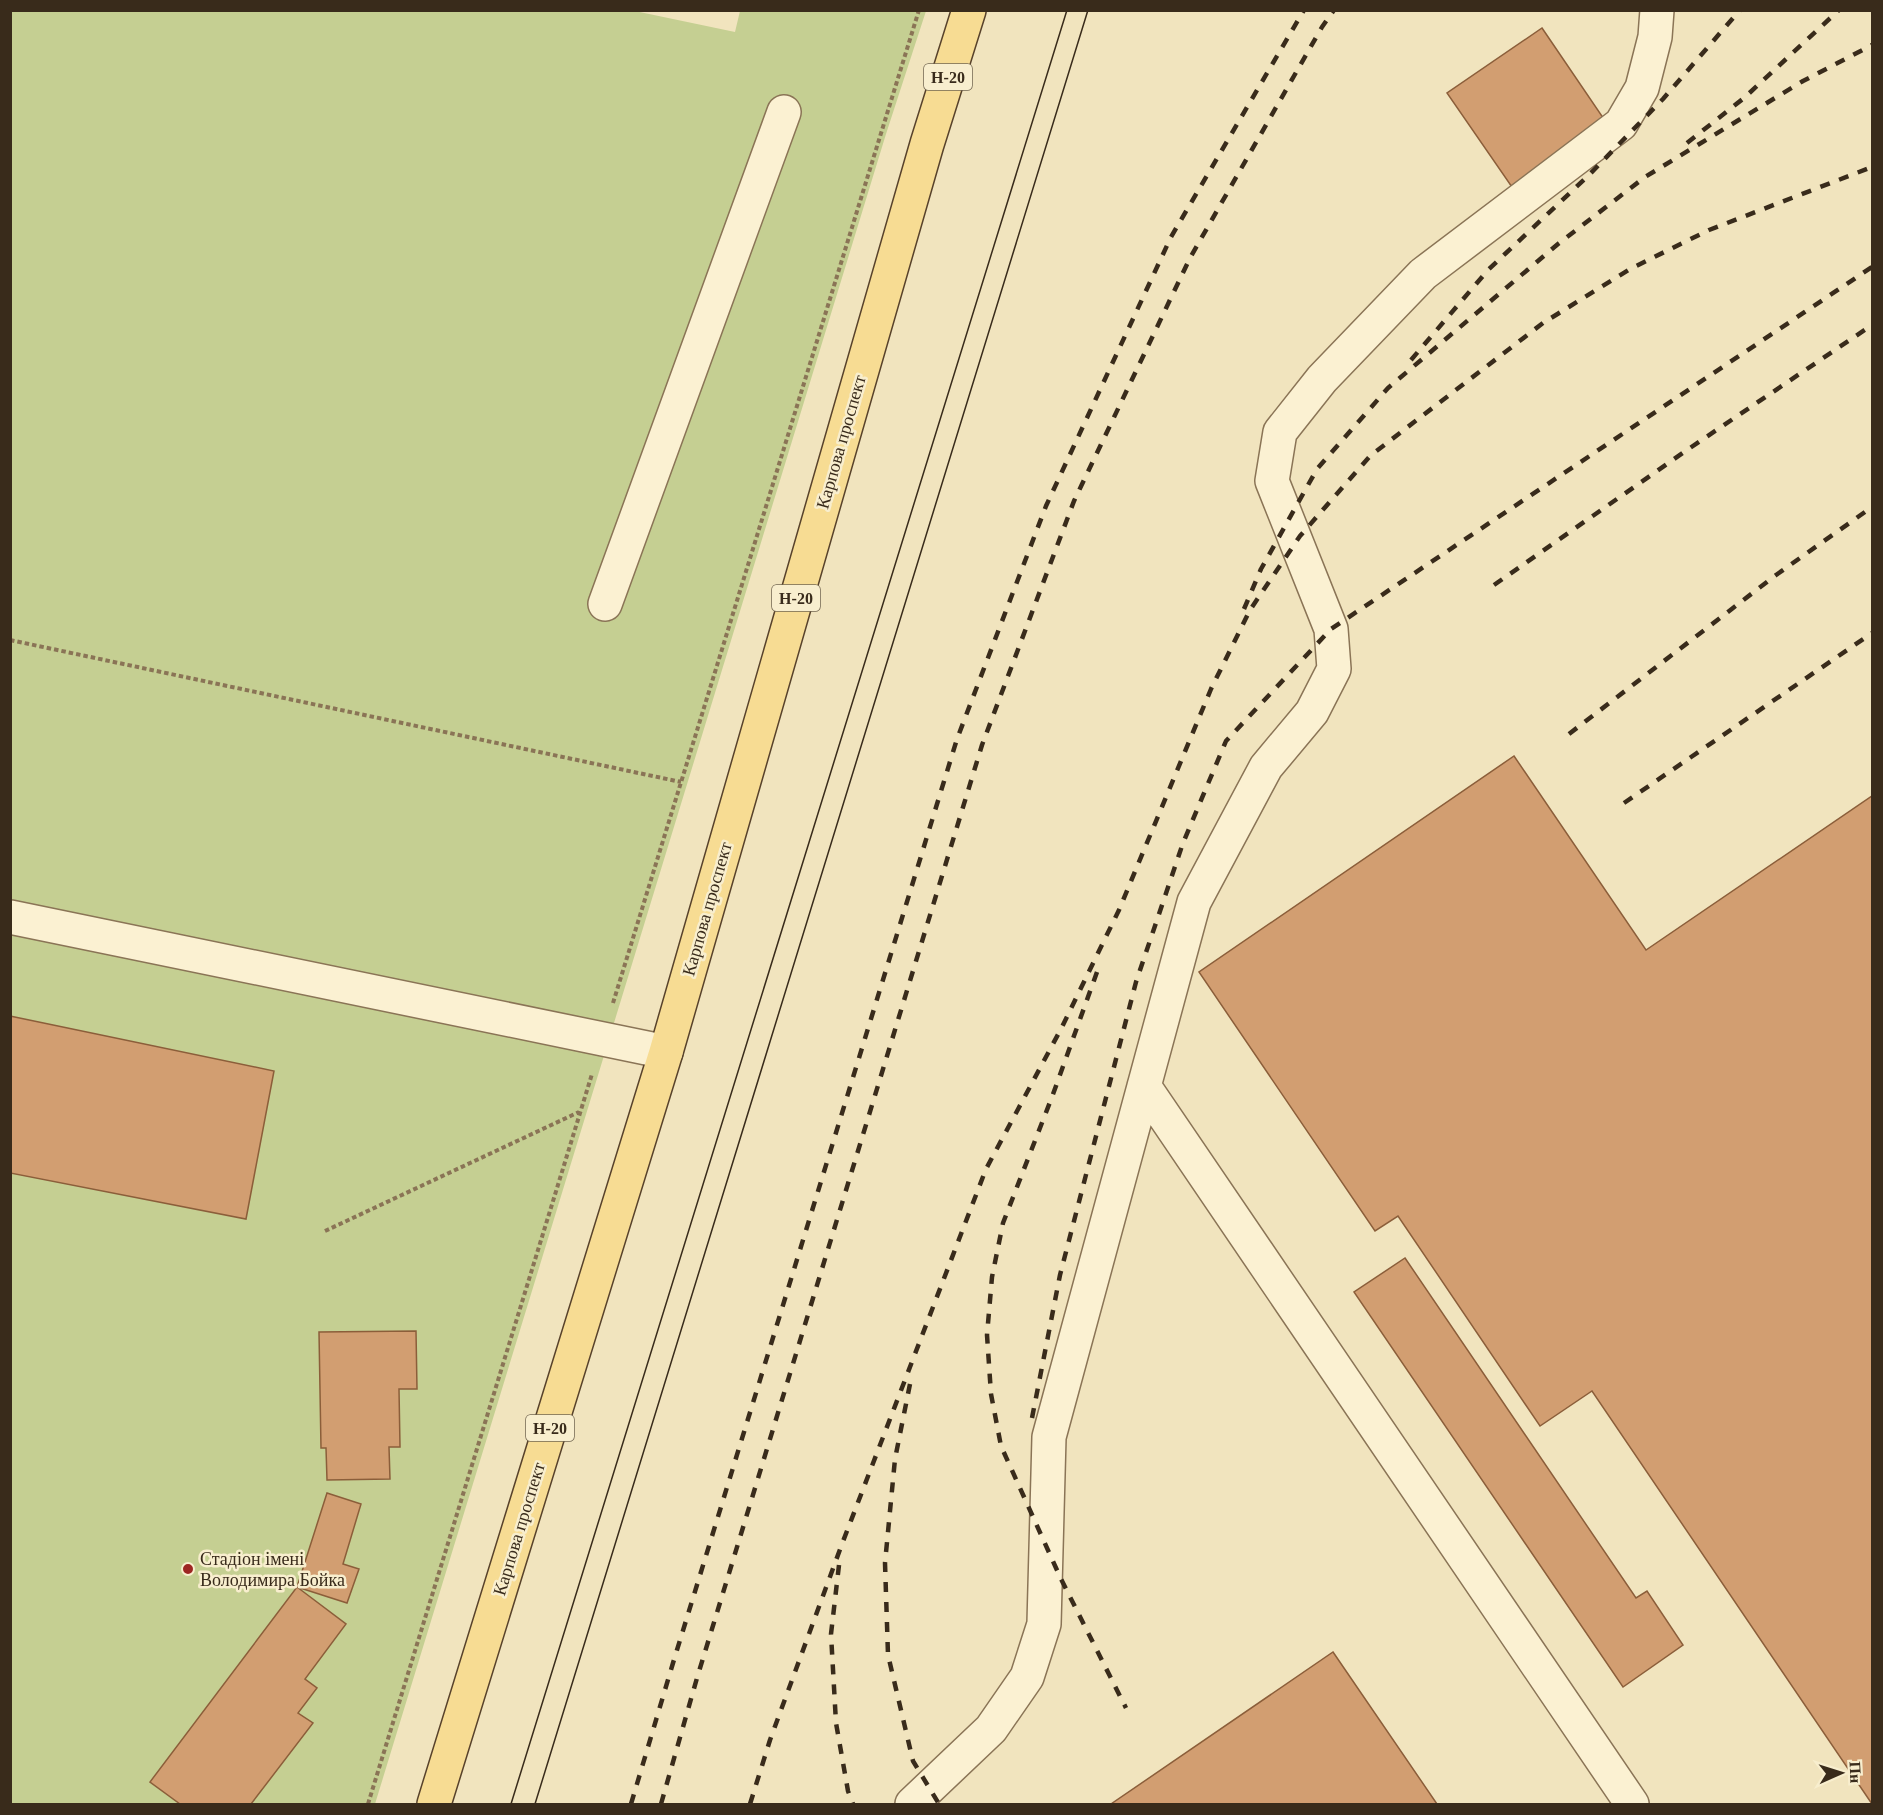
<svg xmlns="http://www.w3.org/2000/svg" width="1883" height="1815" viewBox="0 0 1883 1815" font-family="'Times New Roman',serif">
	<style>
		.green { fill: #c5cf92 }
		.building { fill: #d29e71; stroke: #8b5e3a; stroke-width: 1.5 }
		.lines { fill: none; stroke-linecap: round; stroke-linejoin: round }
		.minor-casing { stroke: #8a7456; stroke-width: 36 }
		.major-casing { stroke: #58422b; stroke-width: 36 }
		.path { stroke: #8a7456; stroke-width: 4; stroke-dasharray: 4.5 3; stroke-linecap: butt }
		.minor { stroke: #fbf1d2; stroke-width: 33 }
		.major { stroke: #f7dc93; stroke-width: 33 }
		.tram { stroke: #392b1b; stroke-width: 1.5 }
		.rail { stroke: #392b1b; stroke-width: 4.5; stroke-dasharray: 10 10; stroke-linecap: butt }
		.poi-dot { fill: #9d2622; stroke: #f8eece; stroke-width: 2 }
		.labels { text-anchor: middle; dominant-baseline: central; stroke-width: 5; stroke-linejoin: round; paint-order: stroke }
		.shield { fill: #f8eece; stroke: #726651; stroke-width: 1.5 }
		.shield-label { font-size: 16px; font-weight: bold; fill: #392b1b }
		.street-label { font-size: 18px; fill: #392b1b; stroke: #f8eece }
		.poi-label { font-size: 18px; fill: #392b1b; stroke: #f8eece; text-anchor: start }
	</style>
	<rect width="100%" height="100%" fill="#f1e4be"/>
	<path class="green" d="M630,10L735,32L740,11H926L886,134L375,1804H11V11Z"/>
	<path class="building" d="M1542,28L1608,125L1514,190L1447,93Z
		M1514,756L1646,950L1872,796V1804L1592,1391L1540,1426L1398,1216L1375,1231L1199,972Z
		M10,1016L274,1071L246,1219L10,1173Z
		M1405,1258L1636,1598L1647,1591L1683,1645L1623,1687L1354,1292Z
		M416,1331L417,1389H399L400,1447H389L390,1479L327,1480L326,1448H321L319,1332Z
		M327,1493L361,1504L343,1564L359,1569L347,1603L297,1587Z
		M297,1587L346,1624L305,1679L317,1688L298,1713L313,1723L251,1804H180L150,1782Z
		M1333,1652L1437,1804H1111Z"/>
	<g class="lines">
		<g class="minor-casing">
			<path id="minor" d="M605,604L784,112
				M10,917L666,1052
				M1144,1086L1632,1804
				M912,1804L991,1729L1027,1677L1044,1624L1049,1437L1194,902L1266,767L1312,712L1334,669L1331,629L1272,481L1280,432L1322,379L1423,274L1621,124L1642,88L1655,37L1657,10"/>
		</g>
		<g class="major-casing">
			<path id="major" d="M434,1804L666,1052L927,144L969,10"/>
		</g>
		<path class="path" d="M10,640L681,782
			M613,1003L919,10
			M325,1231L579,1112
			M368,1804L592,1074"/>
		<use href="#minor" class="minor"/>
		<use href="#major" class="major"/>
		<path class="tram" d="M511,1804L1067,10
			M535,1804L1088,10"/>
		<path class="rail" d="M1687,143L1744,98L1839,10
			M1411,360L1488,270L1589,175L1663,99L1740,10
			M1494,585L1687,450L1872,325
			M1244,609L1261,569L1317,469L1388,388L1558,244L1645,177L1803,81L1872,45
			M1569,734L1776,575L1872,507
			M1624,803L1872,633
			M1097,972L1052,1097L1003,1223L992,1277L987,1335L991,1394L1001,1446L1061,1579L1126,1708
			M910,1384L895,1459L885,1563L888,1655L913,1761L939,1804
			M1032,1418L1060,1275L1136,982L1183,843L1226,741L1331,629L1872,267
			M839,1565L831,1634L836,1723L848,1791L853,1804
			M631,1804L673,1663L957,739L1046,506L1171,237L1304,10
			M661,1804L697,1678L982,745L1074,501L1190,258L1322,27L1334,10
			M750,1804L770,1740L842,1544L986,1169L1062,1027L1119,910L1211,689L1250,610L1300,536L1370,456L1543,323L1630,269L1709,230L1872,167"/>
	</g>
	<circle class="poi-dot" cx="188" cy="1569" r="6"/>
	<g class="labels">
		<g class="shield">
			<rect x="924" y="64" width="48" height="26" rx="4.5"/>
			<rect x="772" y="585" width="48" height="26" rx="4.5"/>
			<rect x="526" y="1415" width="48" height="26" rx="4.5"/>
		</g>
		<g class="shield-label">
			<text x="948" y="77">Н-20</text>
			<text x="796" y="598">Н-20</text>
			<text x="550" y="1428">Н-20</text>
		</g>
		<g class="street-label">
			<text transform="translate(841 442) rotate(-74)">Карпова проспект</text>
			<text transform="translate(707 909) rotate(-74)">Карпова проспект</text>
			<text transform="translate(519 1529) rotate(-73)">Карпова проспект</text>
		</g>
		<g class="poi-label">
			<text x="200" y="1559">Стадіон імені<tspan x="200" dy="21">Володимира Бойка</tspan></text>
		</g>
	</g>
	<rect width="1883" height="1815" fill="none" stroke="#392b1b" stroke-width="24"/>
	<g transform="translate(1841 1773) rotate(87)" stroke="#f8eece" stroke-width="4.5" paint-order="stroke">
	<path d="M0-4.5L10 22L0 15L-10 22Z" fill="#392b1b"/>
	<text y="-9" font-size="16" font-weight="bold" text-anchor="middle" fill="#392b1b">Пн</text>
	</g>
</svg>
